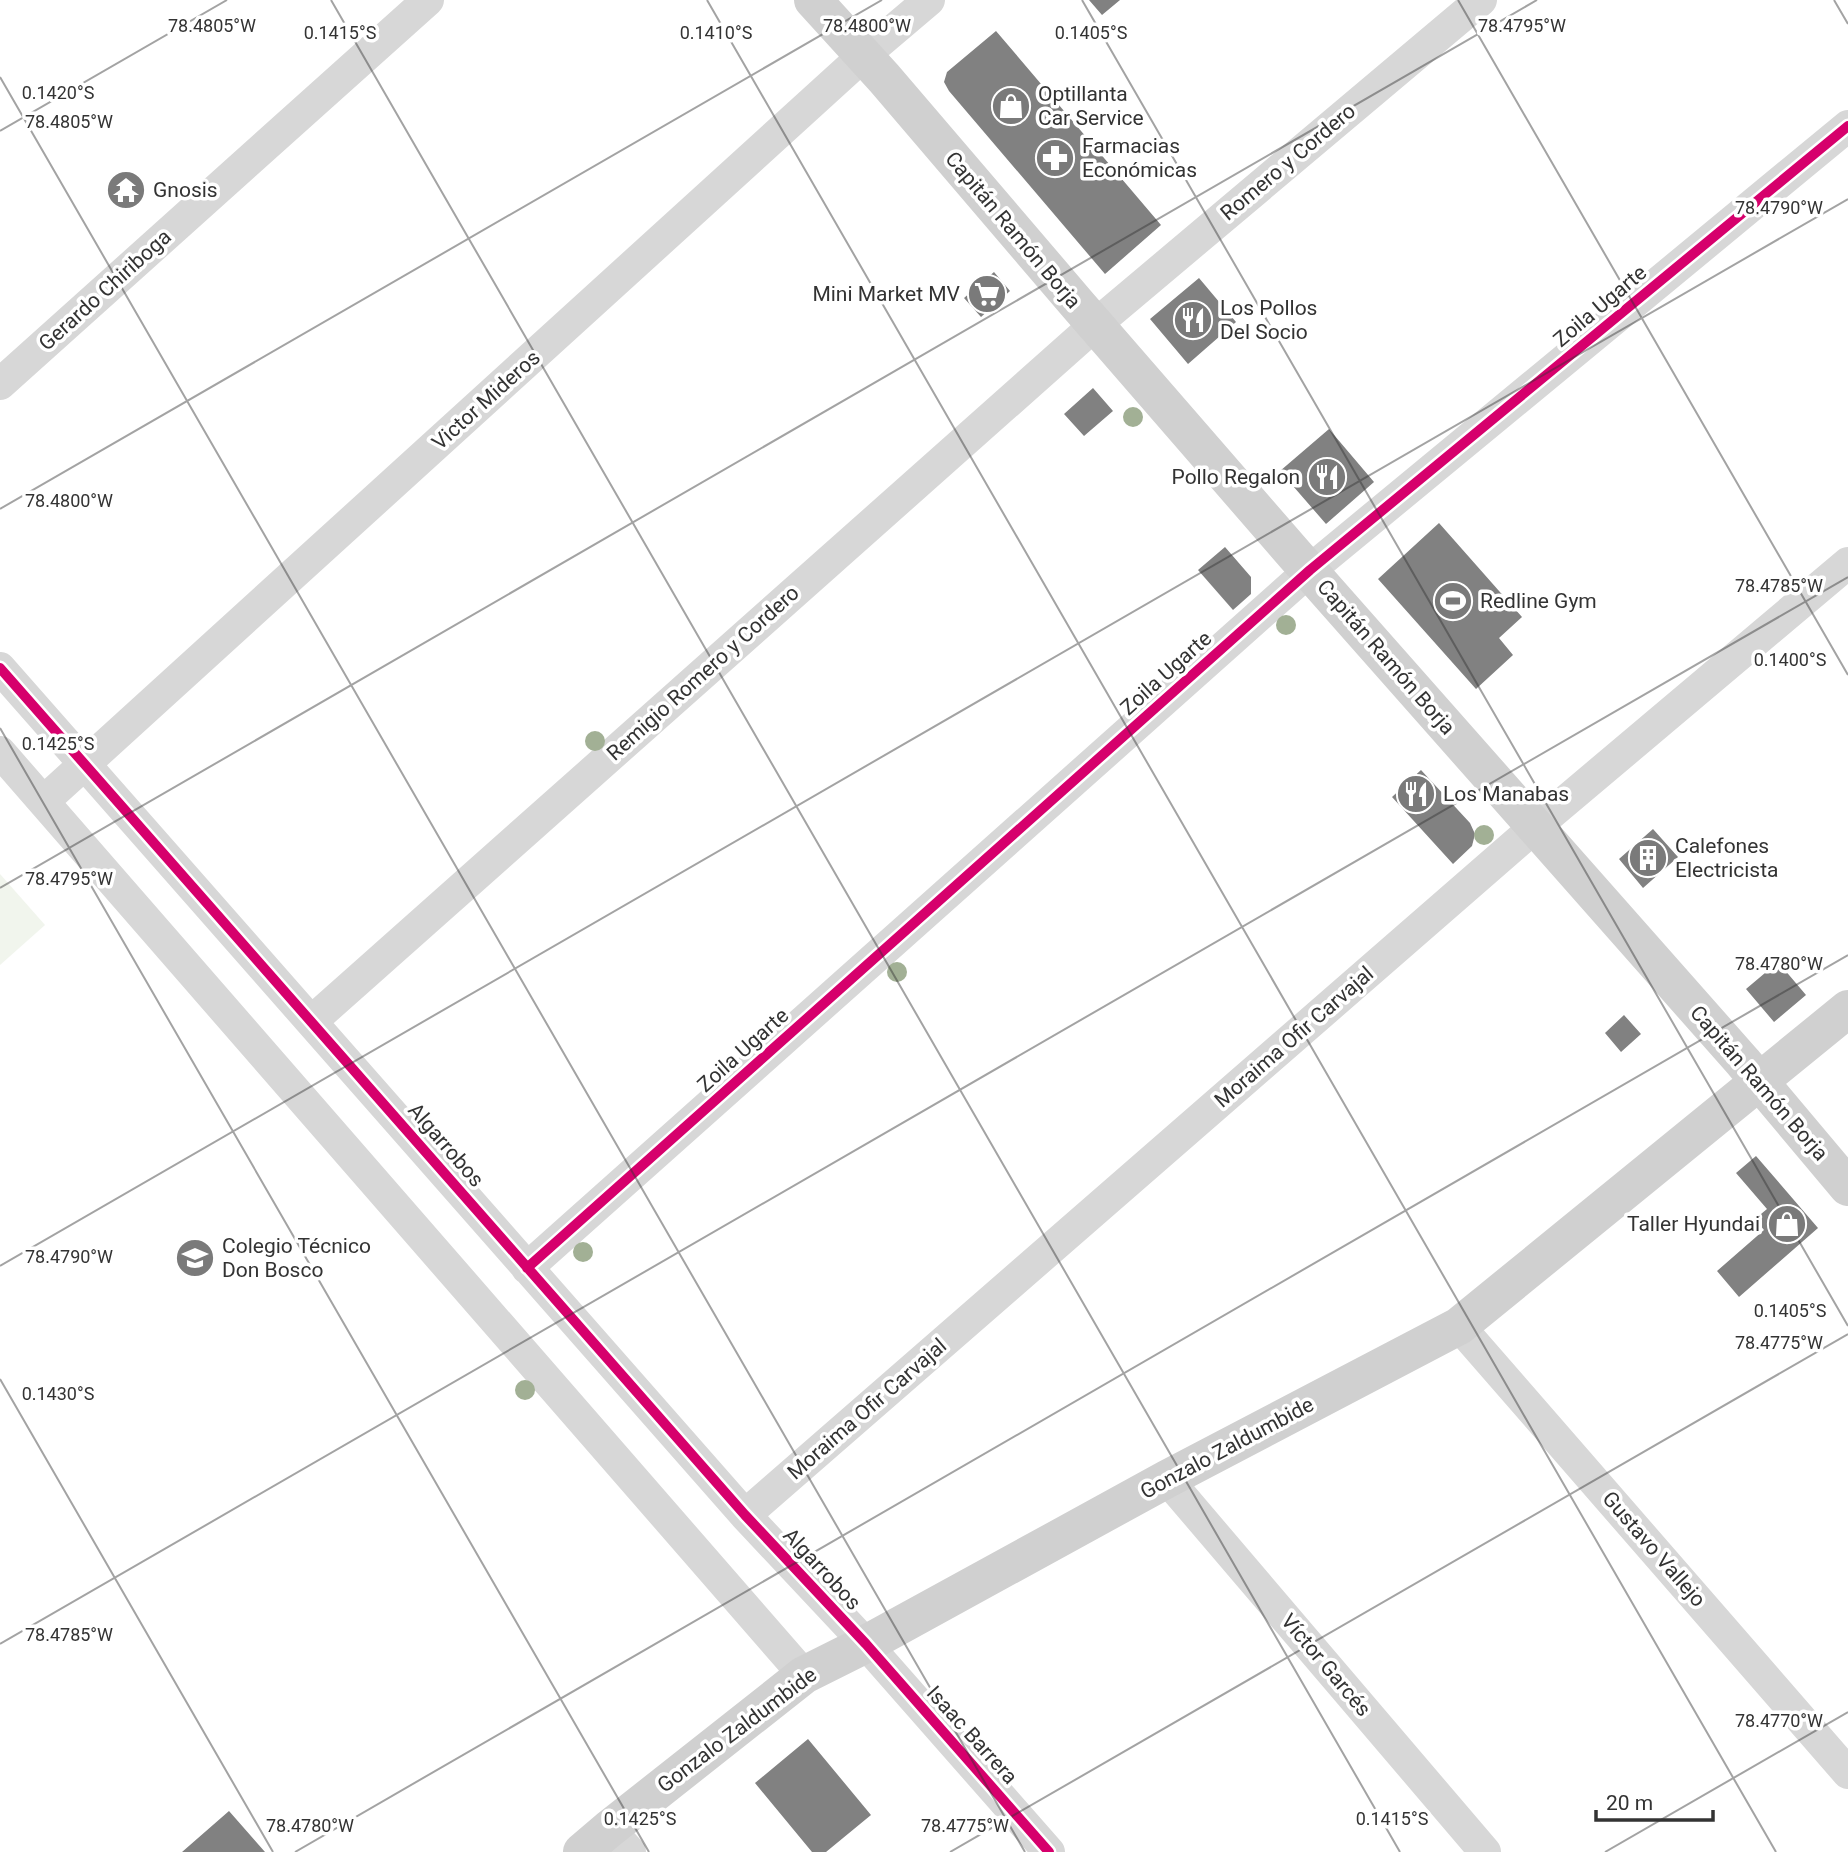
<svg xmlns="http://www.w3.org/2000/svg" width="1848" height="1852" viewBox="0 0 1848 1852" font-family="Roboto,sans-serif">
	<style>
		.pitch { fill: #f1f5ed }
		.building { fill: #818181 }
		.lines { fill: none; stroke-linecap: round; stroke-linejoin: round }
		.street { stroke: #d7d7d7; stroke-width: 32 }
		.secondary { stroke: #d0d0d0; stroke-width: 38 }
		.cycleway-casing { stroke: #fff; stroke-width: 15 }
		.cycleway { stroke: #d6006c; stroke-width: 10 }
		.tree { fill: #a2b095 }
		.ticks { fill: none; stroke: #333; stroke-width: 2; stroke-opacity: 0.45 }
		.labels { text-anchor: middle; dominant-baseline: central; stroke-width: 7; stroke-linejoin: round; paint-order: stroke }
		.poi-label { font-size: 21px; fill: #333; stroke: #fff; text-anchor: start }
		.street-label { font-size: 21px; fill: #333; stroke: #fff }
		.ticks-label { font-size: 18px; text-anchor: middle; fill: #333; stroke: #fff; stroke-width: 7; stroke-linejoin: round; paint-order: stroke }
	</style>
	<rect width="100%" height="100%" fill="#fff"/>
	<path class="pitch" d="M0,874L45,925L0,965Z"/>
	<path class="building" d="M1089,0H1120L1102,15Z
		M996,31L1161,225L1105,274L949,91L944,82L947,72Z
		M994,272L1010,291L981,317L964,298Z
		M1199,278L1236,322L1188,364L1150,319Z
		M1093,388L1113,411L1084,436L1064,414Z
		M1329,429L1374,482L1326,524L1280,471Z
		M1439,523L1522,617L1499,638L1513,655L1476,689L1378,579Z
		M1225,547L1251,577V594L1233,610L1198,570Z
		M1421,770L1470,823L1475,834L1472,846L1453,864L1392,797Z
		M1653,829L1678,857L1643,888L1619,859Z
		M1778,962L1806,995L1774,1022L1746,989Z
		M1624,1015L1641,1034L1621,1052L1605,1033Z
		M1756,1156L1818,1228L1739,1297L1717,1271L1764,1230L1755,1219L1767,1209L1736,1173Z
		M808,1739L871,1815L826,1852H812L755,1783Z
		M229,1811L265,1852H182Z"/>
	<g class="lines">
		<path class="street" d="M0,384L428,0
			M0,668L745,1515L866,1644L1049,1852
			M0,752L804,1675
			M44,801L863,56L929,0
			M312,1021L1095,325L1481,0
			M527,1268L1310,570L1848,126
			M1459,1326L1848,1773
			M1167,1479L1485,1852
			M745,1515L1535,827L1848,563
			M609,1829L630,1852"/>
		<path class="secondary" d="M813,0L884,78L1078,305L1295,555L1743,1062L1848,1187
			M582,1852L609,1829L804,1675L866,1644L1167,1479L1459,1326L1848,1009"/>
		<g class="cycleway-casing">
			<path id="cycleway" d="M0,668L745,1515L866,1644L1049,1852
				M527,1268L1310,570L1848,126"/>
		</g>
		<use href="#cycleway" class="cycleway"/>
	</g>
	<g class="tree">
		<circle cx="1133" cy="417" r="10"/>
		<circle cx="1286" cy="625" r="10"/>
		<circle cx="595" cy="741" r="10"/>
		<circle cx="1484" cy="835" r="10"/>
		<circle cx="897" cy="972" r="10"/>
		<circle cx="583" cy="1252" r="10"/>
		<circle cx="525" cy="1390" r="10"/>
	</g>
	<path class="ticks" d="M331,0L1400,1852M707,0L1776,1852M1082,0L1848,1326M1458,0L1848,675M1834,0L1848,24M0,77L1025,1852M0,131L227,0M0,509L882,0M0,728L649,1852M0,888L1537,0M0,1266L1848,199M0,1379L273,1852M0,1644L1848,577M295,1852L1848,955M950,1852L1848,1334M1605,1852L1848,1712"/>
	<defs>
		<g id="shop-disc" transform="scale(2.0125)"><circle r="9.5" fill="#7a7a7a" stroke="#fff"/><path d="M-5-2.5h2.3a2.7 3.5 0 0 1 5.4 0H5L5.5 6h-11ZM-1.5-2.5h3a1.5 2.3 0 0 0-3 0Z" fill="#fff"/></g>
		<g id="pharmacy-disc" transform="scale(2.0125)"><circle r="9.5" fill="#7a7a7a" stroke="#fff"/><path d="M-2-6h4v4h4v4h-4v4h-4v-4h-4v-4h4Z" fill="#fff"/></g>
		<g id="temple-disc" transform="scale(2.0125)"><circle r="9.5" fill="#7a7a7a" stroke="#fff"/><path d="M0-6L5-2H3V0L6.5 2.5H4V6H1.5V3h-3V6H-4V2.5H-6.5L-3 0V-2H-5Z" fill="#fff"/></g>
		<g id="supermarket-disc" transform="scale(2.0125)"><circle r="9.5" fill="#7a7a7a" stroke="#fff"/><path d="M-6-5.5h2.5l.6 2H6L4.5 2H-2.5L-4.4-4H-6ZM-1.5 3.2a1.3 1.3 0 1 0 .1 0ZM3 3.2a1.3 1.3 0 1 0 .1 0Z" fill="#fff"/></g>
		<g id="restaurant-disc" transform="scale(2.0125)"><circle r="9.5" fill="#7a7a7a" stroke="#fff"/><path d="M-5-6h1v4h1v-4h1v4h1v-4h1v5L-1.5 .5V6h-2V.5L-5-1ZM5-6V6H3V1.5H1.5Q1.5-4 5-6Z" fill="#fff"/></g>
		<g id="stadium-disc" transform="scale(2.0125)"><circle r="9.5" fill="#7a7a7a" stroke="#fff"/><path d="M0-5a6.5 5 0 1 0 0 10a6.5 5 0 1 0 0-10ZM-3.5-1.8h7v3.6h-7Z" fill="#fff"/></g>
		<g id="building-disc" transform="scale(2.0125)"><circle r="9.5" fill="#7a7a7a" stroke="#fff"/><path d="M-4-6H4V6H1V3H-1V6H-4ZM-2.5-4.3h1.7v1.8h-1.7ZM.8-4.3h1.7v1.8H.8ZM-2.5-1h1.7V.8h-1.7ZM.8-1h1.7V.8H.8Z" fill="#fff"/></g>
		<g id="university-disc" transform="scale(2.0125)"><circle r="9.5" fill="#7a7a7a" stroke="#fff"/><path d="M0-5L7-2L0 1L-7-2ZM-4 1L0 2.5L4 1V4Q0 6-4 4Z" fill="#fff"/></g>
	</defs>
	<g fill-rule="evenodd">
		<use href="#shop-disc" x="1011" y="106"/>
		<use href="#pharmacy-disc" x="1055" y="158"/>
		<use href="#temple-disc" x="126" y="190"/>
		<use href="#supermarket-disc" x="987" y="294"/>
		<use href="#restaurant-disc" x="1193" y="320"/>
		<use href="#restaurant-disc" x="1327" y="477"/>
		<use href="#stadium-disc" x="1453" y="601"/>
		<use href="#restaurant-disc" x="1416" y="794"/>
		<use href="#building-disc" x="1648" y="858"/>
		<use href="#shop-disc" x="1787" y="1224"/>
		<use href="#university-disc" x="195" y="1258"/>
	</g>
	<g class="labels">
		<g class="poi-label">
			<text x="1038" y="94">Optillanta<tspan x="1038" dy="24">Car Service</tspan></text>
			<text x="1082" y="146">Farmacias<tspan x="1082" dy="24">Económicas</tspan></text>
			<text x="153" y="190">Gnosis</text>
			<text x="960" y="294" text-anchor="end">Mini Market MV</text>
			<text x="1220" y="308">Los Pollos<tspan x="1220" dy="24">Del Socio</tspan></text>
			<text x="1300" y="477" text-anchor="end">Pollo Regalon</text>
			<text x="1480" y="601">Redline Gym</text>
			<text x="1443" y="794">Los Manabas</text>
			<text x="1675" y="846">Calefones<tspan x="1675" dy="24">Electricista</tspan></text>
			<text x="1760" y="1224" text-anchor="end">Taller Hyundai</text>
			<text x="222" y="1246">Colegio Técnico<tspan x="222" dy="24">Don Bosco</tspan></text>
		</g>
		<g class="street-label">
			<text transform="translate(1288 162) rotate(-40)">Romero y Cordero</text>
			<text transform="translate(1013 230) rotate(50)">Capitán Ramón Borja</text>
			<text transform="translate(105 290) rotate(-42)">Gerardo Chiriboga</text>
			<text transform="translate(1600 306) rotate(-40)">Zoila Ugarte</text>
			<text transform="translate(486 400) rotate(-42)">Victor Mideros</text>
			<text transform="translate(1386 657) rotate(49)">Capitán Ramón Borja</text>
			<text transform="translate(703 673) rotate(-42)">Remigio Romero y Cordero</text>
			<text transform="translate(1166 673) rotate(-42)">Zoila Ugarte</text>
			<text transform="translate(1294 1037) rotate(-41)">Moraima Ofir Carvajal</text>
			<text transform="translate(743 1050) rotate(-42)">Zoila Ugarte</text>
			<text transform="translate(1759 1083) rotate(49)">Capitán Ramón Borja</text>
			<text transform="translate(446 1145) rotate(49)">Algarrobos</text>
			<text transform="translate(867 1409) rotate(-41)">Moraima Ofir Carvajal</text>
			<text transform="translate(1227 1448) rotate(-28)">Gonzalo Zaldumbide</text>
			<text transform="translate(1654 1549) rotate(49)">Gustavo Vallejo</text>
			<text transform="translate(822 1569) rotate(47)">Algarrobos</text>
			<text transform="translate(1326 1665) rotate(50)">Víctor Garcés</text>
			<text transform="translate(737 1730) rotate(-37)">Gonzalo Zaldumbide</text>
			<text transform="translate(972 1735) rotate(48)">Isaac Barrera</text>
		</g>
	</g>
	<g class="ticks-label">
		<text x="212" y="32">78.4805°W</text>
		<text x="867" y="32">78.4800°W</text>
		<text x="1522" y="32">78.4795°W</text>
		<text x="340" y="39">0.1415°S</text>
		<text x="716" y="39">0.1410°S</text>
		<text x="1091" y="39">0.1405°S</text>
		<text x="58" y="99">0.1420°S</text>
		<text x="69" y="128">78.4805°W</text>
		<text x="1779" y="214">78.4790°W</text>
		<text x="69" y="507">78.4800°W</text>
		<text x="1779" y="592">78.4785°W</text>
		<text x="1790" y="666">0.1400°S</text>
		<text x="58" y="750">0.1425°S</text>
		<text x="69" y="885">78.4795°W</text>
		<text x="1779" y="970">78.4780°W</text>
		<text x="69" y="1263">78.4790°W</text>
		<text x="1790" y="1317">0.1405°S</text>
		<text x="1779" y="1349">78.4775°W</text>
		<text x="58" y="1400">0.1430°S</text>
		<text x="69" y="1641">78.4785°W</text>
		<text x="1779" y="1727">78.4770°W</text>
		<text x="640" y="1825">0.1425°S</text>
		<text x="1392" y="1825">0.1415°S</text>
		<text x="310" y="1832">78.4780°W</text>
		<text x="965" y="1832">78.4775°W</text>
	</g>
	<path d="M1596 1810v10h117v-10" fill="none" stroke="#333333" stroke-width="3.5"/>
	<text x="1606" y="1810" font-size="21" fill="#333333" stroke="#ffffff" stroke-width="5" paint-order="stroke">20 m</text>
</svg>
